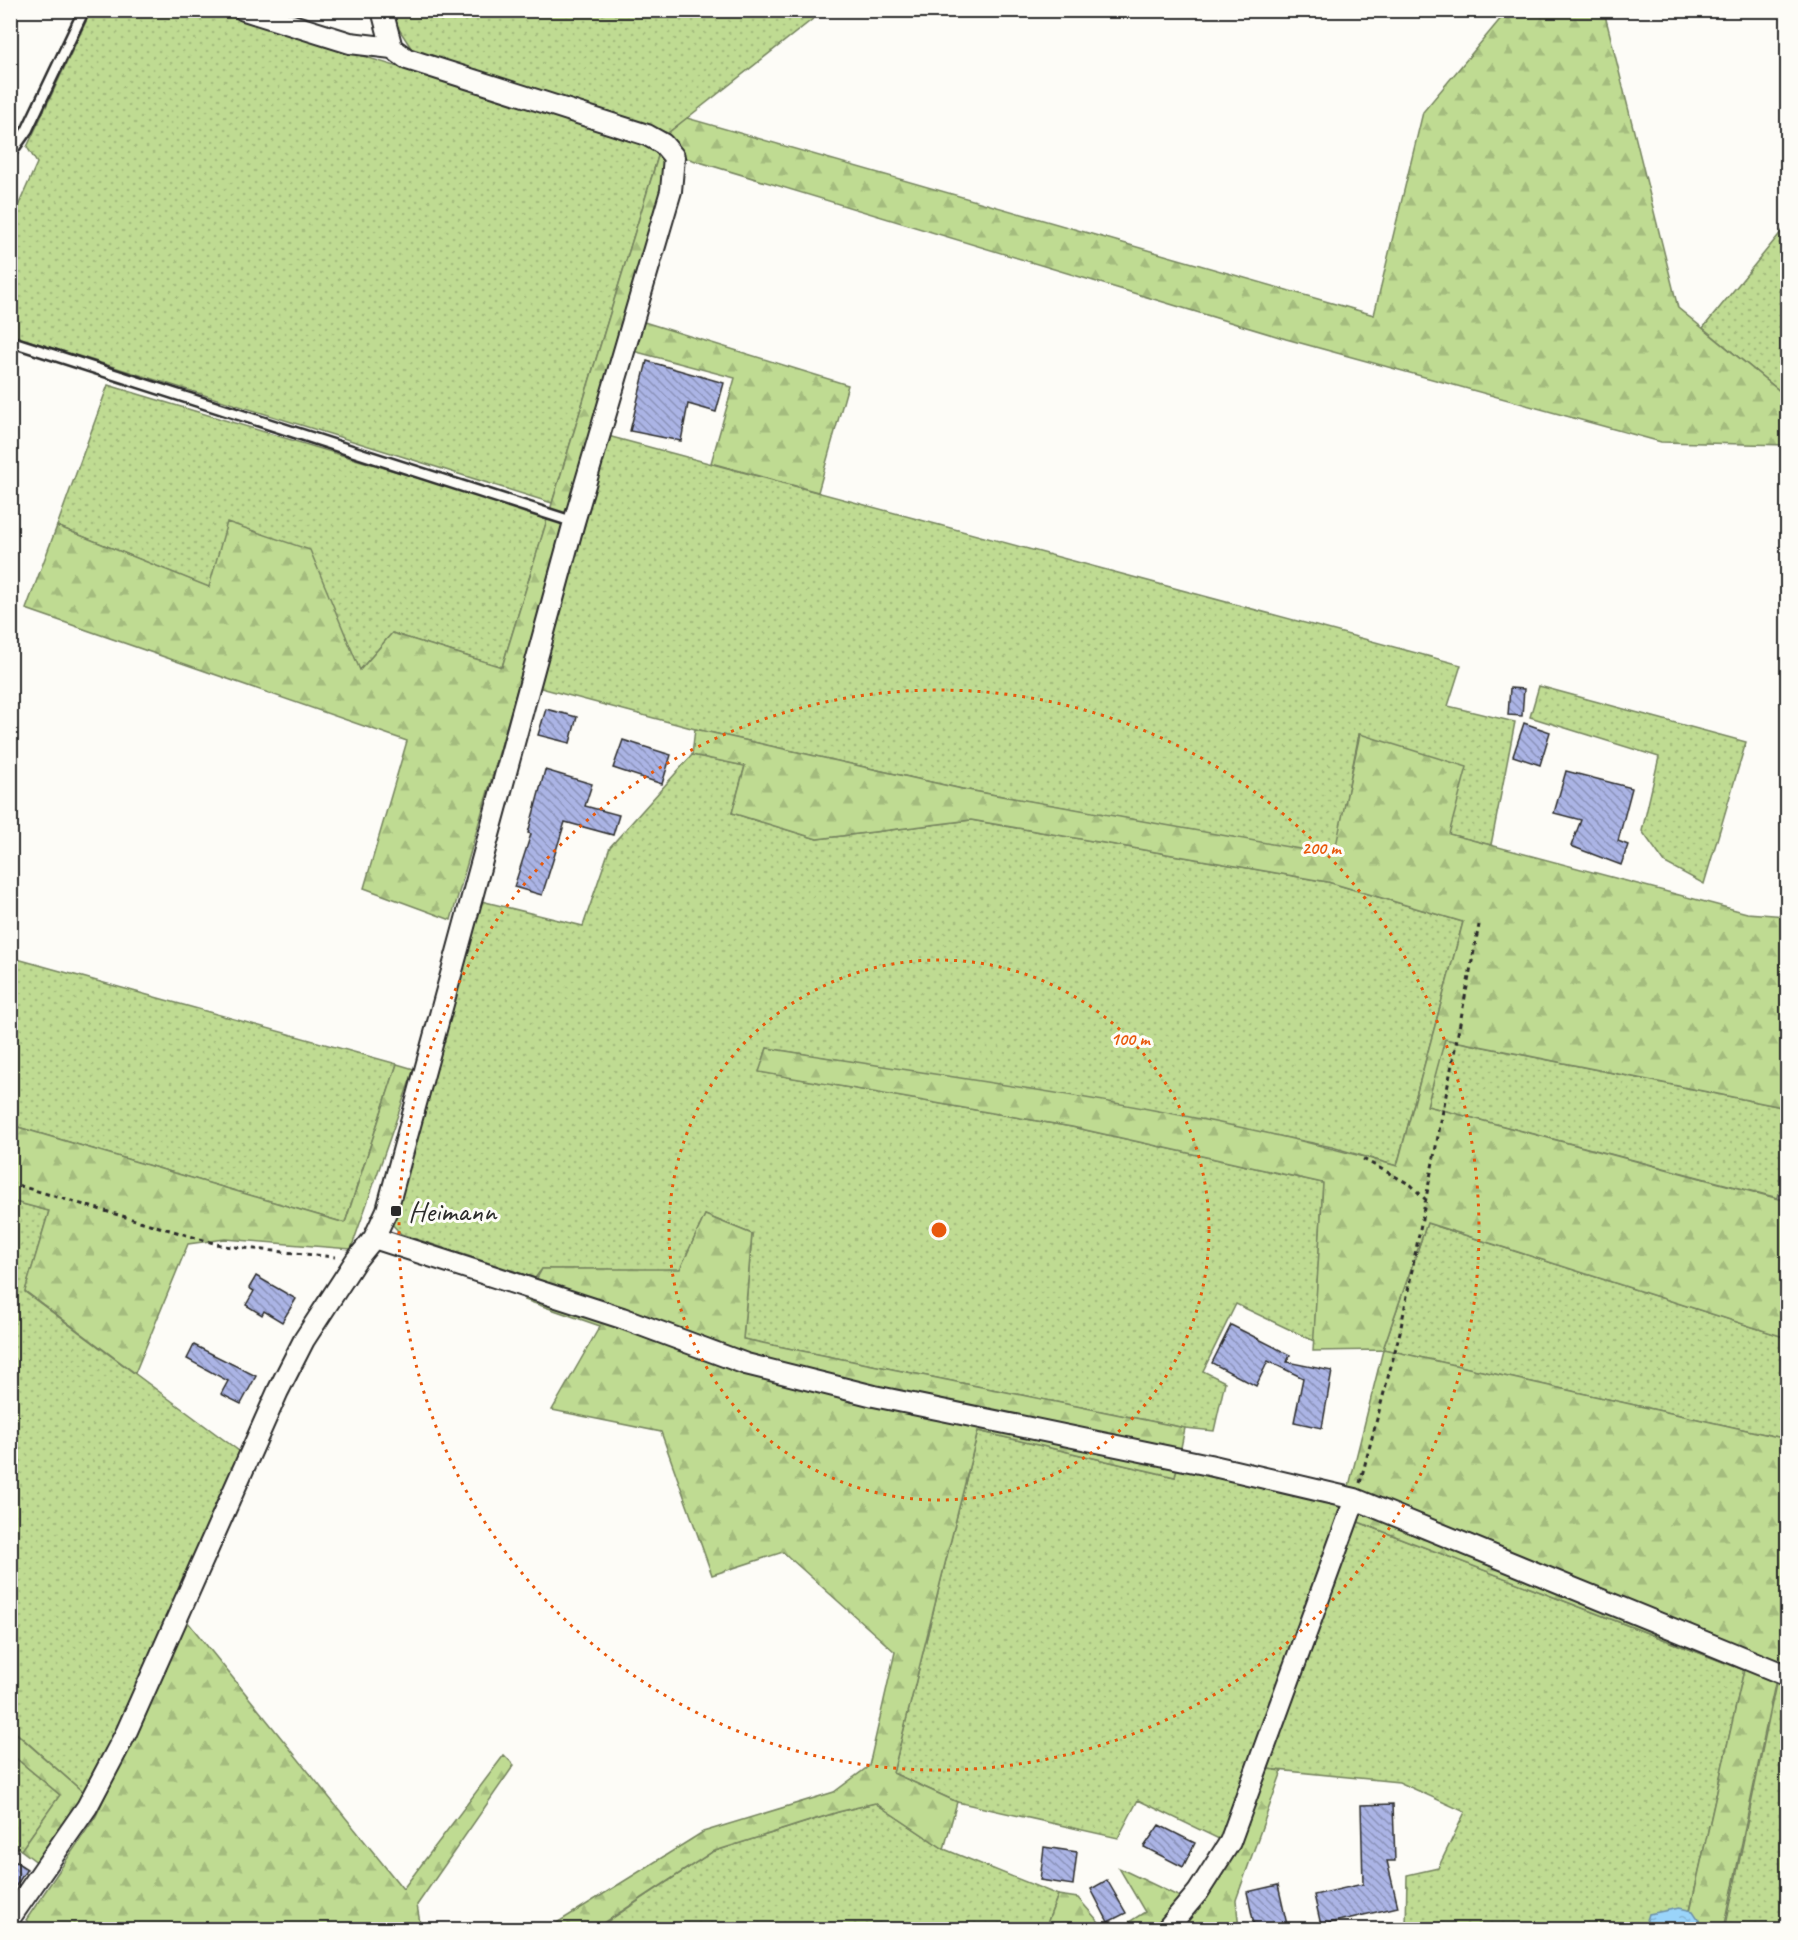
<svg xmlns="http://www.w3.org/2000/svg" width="1798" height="1940" viewBox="0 0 1798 1940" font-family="Caveat,sans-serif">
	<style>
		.grass { fill: url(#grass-dots); stroke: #75835e; stroke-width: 1.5 }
		.forest { fill: url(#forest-firs); stroke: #75835e; stroke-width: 1.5 }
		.water { fill: url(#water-ripples); stroke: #6e90a7; stroke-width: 1.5 }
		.building { fill: url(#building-back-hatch); stroke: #2b2b2b; stroke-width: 1.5 }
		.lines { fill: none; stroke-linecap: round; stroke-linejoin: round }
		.service-casing { stroke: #2b2b2b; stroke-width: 14 }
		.minor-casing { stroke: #2b2b2b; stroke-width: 24 }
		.path { stroke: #2b2b2b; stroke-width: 3; stroke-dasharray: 4.5 4.5; stroke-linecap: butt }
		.service { stroke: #fdfcf7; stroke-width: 9 }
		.minor { stroke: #fdfcf7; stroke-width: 20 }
		.ring { fill: none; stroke: #e8590c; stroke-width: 3; stroke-dasharray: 3 6 }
		.poi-dot { fill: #2b2b2b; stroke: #fdfcf7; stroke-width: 2 }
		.labels { text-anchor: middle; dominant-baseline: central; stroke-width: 6; stroke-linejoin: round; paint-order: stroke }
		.poi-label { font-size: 30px; fill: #2b2b2b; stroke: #fdfcf7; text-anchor: start }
		.centre { fill: #e8590c; stroke: #fdfcf7; stroke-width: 3 }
		.ring-label { font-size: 18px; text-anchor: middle; font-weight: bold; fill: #e8590c; stroke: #fdfcf7; stroke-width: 6; stroke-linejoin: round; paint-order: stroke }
	</style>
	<defs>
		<pattern id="grass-dots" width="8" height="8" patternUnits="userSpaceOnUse" patternTransform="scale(1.5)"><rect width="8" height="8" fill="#bfdb92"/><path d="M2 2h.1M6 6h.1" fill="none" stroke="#a4bc7e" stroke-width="1.8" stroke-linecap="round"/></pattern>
		<pattern id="forest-firs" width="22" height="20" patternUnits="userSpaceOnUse" patternTransform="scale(1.5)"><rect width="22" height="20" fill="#bfdb92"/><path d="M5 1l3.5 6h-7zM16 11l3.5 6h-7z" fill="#a4bc7e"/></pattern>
		<pattern id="water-ripples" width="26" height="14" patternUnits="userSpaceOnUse" patternTransform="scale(1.5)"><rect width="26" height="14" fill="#9ad4fa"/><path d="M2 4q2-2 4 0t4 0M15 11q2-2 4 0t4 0" fill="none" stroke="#85b6d6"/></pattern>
		<pattern id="building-back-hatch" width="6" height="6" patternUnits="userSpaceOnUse" patternTransform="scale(1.5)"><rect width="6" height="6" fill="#abb4e5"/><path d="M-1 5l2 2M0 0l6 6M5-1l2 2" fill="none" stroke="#8b93ba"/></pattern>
	</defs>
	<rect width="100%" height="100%" fill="#fdfcf7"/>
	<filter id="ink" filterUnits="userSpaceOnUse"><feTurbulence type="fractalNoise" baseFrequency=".0167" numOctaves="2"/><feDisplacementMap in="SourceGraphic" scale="12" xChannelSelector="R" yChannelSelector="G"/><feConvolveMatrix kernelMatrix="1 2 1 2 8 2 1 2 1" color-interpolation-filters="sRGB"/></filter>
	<g filter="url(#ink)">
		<path class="grass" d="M91,11H214L642,141L659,153L552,503L11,335V222L37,163L27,147Z
			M394,11H823L668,133L413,51L397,26Z
			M1787,225V397L1703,328Z
			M108,385L548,517L502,667L392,633L360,670L210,588L57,526Z
			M608,436L1461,665L1448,706L1515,722L1491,845L1448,834L1359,734L1335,856L962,789L695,729L537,687Z
			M1539,686L1746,742L1704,884L1665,863L1642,831L1659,757L1530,717Z
			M692,755L745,766L732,813L817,839L971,820L1328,882L1463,922L1397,1166L1332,1147L1172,1114L767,1048L760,1072L1072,1127L1323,1183L1314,1341L1236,1304L1203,1371L1225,1382L1214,1431L1185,1428L743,1339L752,1234L705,1215L680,1270L542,1269L535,1278L401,1234L391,1223L477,900L583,926L610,847Z
			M10,957L397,1064L345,1223L11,1125Z
			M1444,1039L1787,1108V1156L1778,1198L1427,1106Z
			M11,1201L49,1211L25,1292L243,1454L120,1728L84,1793L11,1728Z
			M1427,1223L1787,1338V1439L1383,1349Z
			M978,1431L1175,1477L1177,1468L1343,1507L1221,1840L1138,1800L1118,1838L957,1802L893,1773Z
			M1356,1521L1744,1670L1686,1929H1406L1407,1875L1438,1868L1465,1812L1399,1782L1267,1769Z
			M1777,1679L1788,1683L1787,1929L1725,1930Z
			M11,1754L60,1795L21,1850L11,1843Z
			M875,1803L944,1849L1058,1895L1045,1929L595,1930L712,1852L838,1812Z"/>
		<path class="forest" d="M1507,11H1604L1678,308L1787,397V445L1661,442L1286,339L686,158L668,133L687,118L1374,315L1423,112Z
			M659,153L666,171L451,920L364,888L407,741L26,609L57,526L209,587L227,522L310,550L360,670L392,633L502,667Z
			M644,322L848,385L818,492L711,463L735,378L633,351Z
			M695,729L962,789L1334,855L1360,734L1467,767L1449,834L1747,913L1787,916V1108L1445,1039L1427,1106L1787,1201V1338L1427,1223L1383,1349L1787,1439V1679H1776L1724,1929H1686L1744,1670L1356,1521L1370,1495L1349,1486L1383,1350L1313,1351L1323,1183L1072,1127L759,1072L767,1048C977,1082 1192,1107 1397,1166L1463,922L1328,882L971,820L817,839L732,813L745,766L692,755Z
			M397,1064L414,1069L351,1249L225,1239L188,1244L135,1373L25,1291L49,1211L11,1201V1125L345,1223Z
			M705,1215L752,1234L743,1339L1185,1428L1175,1477L978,1431L893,1773L957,1802L944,1849L875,1803L838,1812L712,1852L595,1929H547L703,1832L834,1792L869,1766L895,1652L783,1552L712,1575L661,1432L552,1410L600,1326L525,1300L542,1269H680Z
			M187,1621L403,1889L504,1755L514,1765L417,1905L421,1929L37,1930L26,1920L96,1816Z
			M10,1728L84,1793L38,1863L21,1850L60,1795L11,1754Z
			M1267,1769L1282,1771L1236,1900L1239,1929L1177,1930Z
			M1119,1868L1180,1897L1152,1929H1118L1145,1912Z
			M1058,1895L1078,1898L1105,1929H1045Z"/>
		<path class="water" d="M1679,1908L1693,1911L1699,1920V1929H1644L1649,1914Z"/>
		<path class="building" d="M647,361L724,383L716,412L688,404L681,441L630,431Z
			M1510,688L1524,689L1522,716L1508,715Z
			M546,709L577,717L570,743L538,735Z
			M1524,723L1550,732L1540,765L1513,756Z
			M623,740L671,755L662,784L613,768Z
			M545,770L592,784L585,806L619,815L613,835L565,822L542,895L514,887L531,834L528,833Z
			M1566,771L1632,788L1618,841L1628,845L1621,865L1571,846L1581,820L1554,813Z
			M256,1276L296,1299L282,1322L264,1311L262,1315L246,1305L254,1291L249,1288Z
			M1231,1325L1290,1355L1287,1362L1332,1371L1322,1428L1294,1422L1303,1378L1268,1361L1256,1386L1212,1363Z
			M194,1345L256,1376L241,1404L221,1394L228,1381L187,1359Z
			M1393,1804L1395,1861H1387L1398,1907L1321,1925L1314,1895L1363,1884L1361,1805Z
			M1159,1825L1195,1843L1183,1867L1144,1847Z
			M1044,1847L1077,1852L1073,1885L1040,1880Z
			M10,1858L27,1869L10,1895Z
			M1107,1880L1126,1913L1108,1922L1091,1889Z
			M1278,1885L1288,1929H1255L1247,1892Z"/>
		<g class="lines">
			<g class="service-casing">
				<path id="service" d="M10,154L27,130L84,10
					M10,341L574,522"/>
			</g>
			<g class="minor-casing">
				<path id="minor" d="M244,10L350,43L392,48
					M374,1238L622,1318L746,1364L874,1396L1209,1465L1355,1499L1788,1676
					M10,1918L87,1807L126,1733L278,1391L304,1340L356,1260L374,1238L387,1210L574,522L671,191L674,157L663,144L647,135L407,59L392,48L382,10
					M1166,1930L1198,1892L1230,1842L1355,1499"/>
			</g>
			<path class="path" d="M1363,1159L1411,1185L1426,1200
				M10,1183L224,1246L335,1257
				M1360,1483L1400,1332L1479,925"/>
			<use href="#service" class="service"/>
			<use href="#minor" class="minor"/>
		</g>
	</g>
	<g class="ring">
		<circle cx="939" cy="1230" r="270"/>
		<circle cx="939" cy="1230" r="540"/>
	</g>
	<rect class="poi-dot" x="390" y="1205" width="12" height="12" rx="3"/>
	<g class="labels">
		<g class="poi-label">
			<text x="408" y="1211">Heimann</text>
		</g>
	</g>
	<circle cx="939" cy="1230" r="9" class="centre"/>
	<g class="ring-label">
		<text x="1321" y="854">200 m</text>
		<text x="1130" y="1045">100 m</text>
	</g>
	<rect width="1798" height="1940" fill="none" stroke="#fdfcf7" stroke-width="36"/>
	<rect x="18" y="18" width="1762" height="1904" fill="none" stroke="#2b2b2b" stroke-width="2" filter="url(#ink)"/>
</svg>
